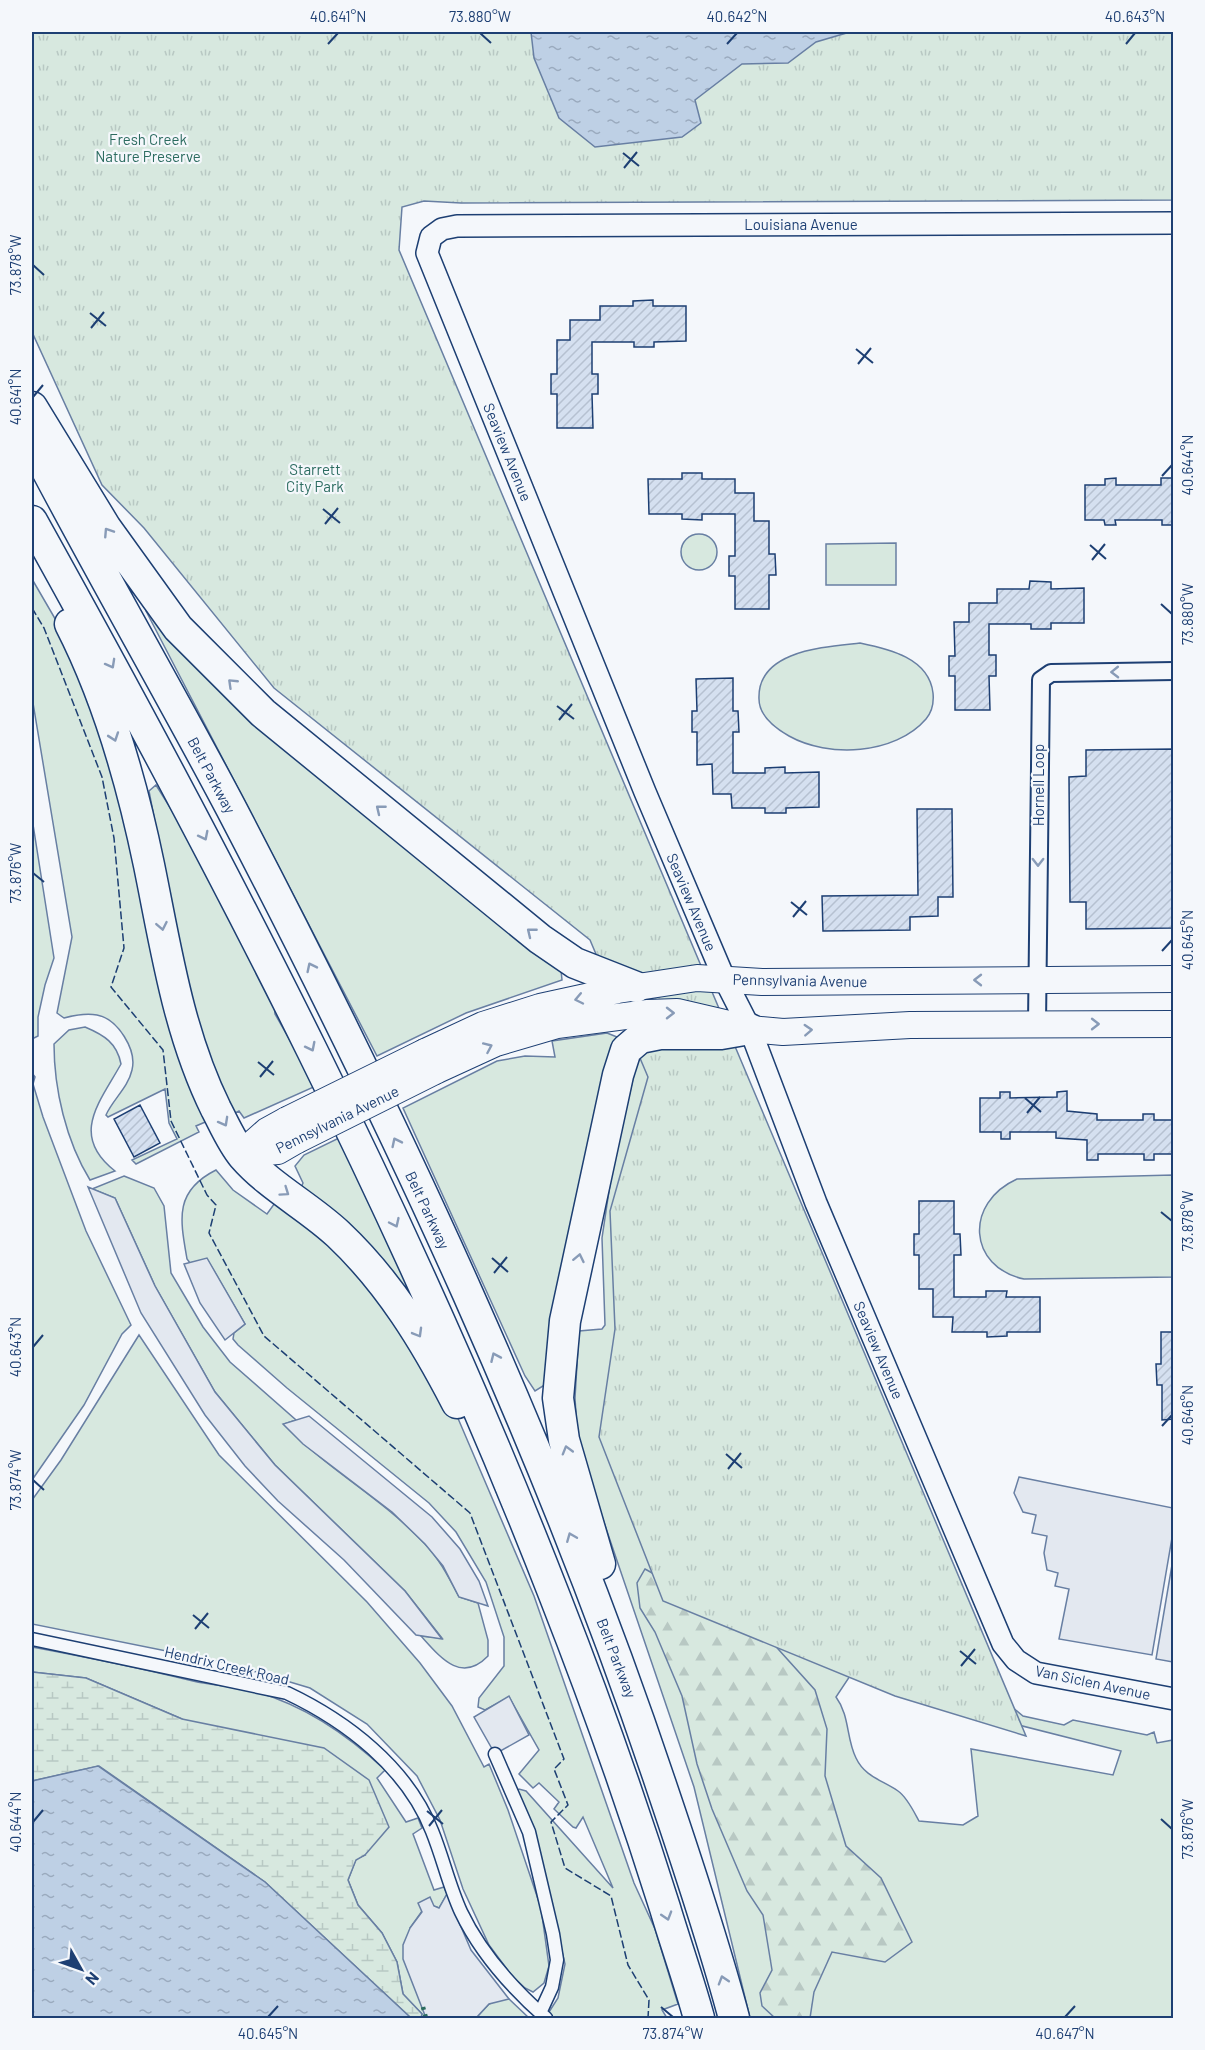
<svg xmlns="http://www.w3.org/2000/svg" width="1205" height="2050" viewBox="0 0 1205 2050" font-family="Barlow,sans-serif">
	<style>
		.green { fill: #d7e8df; stroke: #687fa3; stroke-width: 1.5 }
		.forest { fill: url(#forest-firs); stroke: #687fa3; stroke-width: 1.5 }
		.wetland { fill: url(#wetland-marsh); stroke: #687fa3; stroke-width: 1.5 }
		.park { fill: url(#park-tufts); stroke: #687fa3; stroke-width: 1.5 }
		.parking { fill: #e3e8f0; stroke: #687fa3; stroke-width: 1.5 }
		.water { fill: url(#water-ripples); stroke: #687fa3; stroke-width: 1.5 }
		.building { fill: url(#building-hatch); stroke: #1d3f73; stroke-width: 1.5 }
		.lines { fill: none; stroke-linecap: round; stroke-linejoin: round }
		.pedestrian-casing { stroke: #1d3f73; stroke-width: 15 }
		.minor-casing { stroke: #1d3f73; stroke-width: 20 }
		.tertiary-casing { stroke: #1d3f73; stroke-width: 24 }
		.primary-casing { stroke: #1d3f73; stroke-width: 28 }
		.motorway-casing { stroke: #1d3f73; stroke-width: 33 }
		.pedestrian { stroke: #f4f7fb; stroke-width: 12 }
		.minor { stroke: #f4f7fb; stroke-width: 16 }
		.tertiary { stroke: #f4f7fb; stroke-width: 21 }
		.primary { stroke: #f4f7fb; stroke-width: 26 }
		.motorway { stroke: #f4f7fb; stroke-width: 30 }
		.primary-bridge-casing { stroke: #1d3f73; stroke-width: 28; stroke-linecap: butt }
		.primary-bridge { stroke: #f4f7fb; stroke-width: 26 }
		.hedge { stroke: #2c6c60; stroke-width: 4.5; stroke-dasharray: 3 4.5; stroke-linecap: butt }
		.fence { stroke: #1d3f73; stroke-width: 1.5; stroke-dasharray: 8 3; stroke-linecap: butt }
		.oneway { stroke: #889bb7 }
		.ticks { fill: none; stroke: #1d3f73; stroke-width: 2 }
		.labels { text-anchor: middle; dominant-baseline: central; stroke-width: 4.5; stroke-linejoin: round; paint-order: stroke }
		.park-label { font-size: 15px; fill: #2c6c60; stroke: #f4f7fb }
		.street-label { font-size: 15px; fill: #1d3f73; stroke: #f4f7fb }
		.neatline { fill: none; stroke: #1d3f73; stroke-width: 2 }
		.ticks-label { font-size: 15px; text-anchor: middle; fill: #1d3f73 }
	</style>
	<defs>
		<pattern id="forest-firs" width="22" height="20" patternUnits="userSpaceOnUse" patternTransform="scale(1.5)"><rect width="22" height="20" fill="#d7e8df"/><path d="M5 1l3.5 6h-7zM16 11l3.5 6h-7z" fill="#b8c8c3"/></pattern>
		<pattern id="wetland-marsh" width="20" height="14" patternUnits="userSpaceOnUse" patternTransform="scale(1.5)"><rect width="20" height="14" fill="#d7e8df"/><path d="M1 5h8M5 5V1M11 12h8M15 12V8" fill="none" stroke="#b8c8c3"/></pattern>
		<pattern id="park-tufts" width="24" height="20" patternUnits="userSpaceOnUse" patternTransform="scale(1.5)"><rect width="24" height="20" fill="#d7e8df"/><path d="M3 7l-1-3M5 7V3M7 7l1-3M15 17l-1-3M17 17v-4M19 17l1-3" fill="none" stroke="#b8c8c3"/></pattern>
		<pattern id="water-ripples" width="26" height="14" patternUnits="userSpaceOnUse" patternTransform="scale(1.5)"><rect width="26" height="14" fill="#bed0e5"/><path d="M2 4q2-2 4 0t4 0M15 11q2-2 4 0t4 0" fill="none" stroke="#9aaabe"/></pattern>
		<pattern id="building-hatch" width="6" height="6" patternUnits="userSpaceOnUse" patternTransform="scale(1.5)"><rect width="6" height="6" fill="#d5e0f0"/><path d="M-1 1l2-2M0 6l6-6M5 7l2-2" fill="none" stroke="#b6c1d1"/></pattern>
	</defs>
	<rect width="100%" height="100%" fill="#f4f7fb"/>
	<path class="green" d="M681 552a18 18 0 1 1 36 0a18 18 0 1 1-36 0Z
		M896,543V585H826V544Z
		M32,579L82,665L210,1120L196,1126L199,1132L136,1164L132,1160L177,1139L169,1123L165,1089L108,1117L106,1115C113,1099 128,1088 132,1070C137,1050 118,1019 97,1015C86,1013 75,1015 64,1018L57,1013L72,937L32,697Z
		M157,610L561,970L562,980L466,1013L377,1056L146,611Z
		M860,643C889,649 929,658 933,693C934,703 932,712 926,719C895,755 828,758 789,736C775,728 759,716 759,699C757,650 825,647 860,643Z
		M156,785L206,865L273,996L275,1014L316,1086L244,1118L239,1111L233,1114L204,1042L184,975L149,791Z
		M32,818L54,958L45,985L38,1017V1036L32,1039Z
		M85,1027C104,1035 117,1043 121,1064C100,1102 69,1135 115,1171L90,1180C66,1141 54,1089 54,1044L69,1030Z
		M607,1033L617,1037L560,1311L551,1381L535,1391L525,1376L403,1108L497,1061L525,1056L555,1057L552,1041Z
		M642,1058L852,1673L836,1697C850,1716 846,1738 856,1758C865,1777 882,1780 898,1791C907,1797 914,1812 919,1821L963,1825L978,1816L971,1749L1113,1775L1121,1751L979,1715L1001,1698L1023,1716L1064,1725L1073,1720L1147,1735L1154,1732L1157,1743L1173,1740V2018H750L694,1787L578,1446L575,1398L579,1331L602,1329L605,1325L602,1238L612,1171L637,1061Z
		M32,1073L35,1077L33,1084L43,1117L86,1231L131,1325L122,1334L84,1405L32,1480Z
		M343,1136L414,1291L408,1295L300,1190L303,1183L295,1166L304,1155Z
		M216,1170L233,1190L267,1214L277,1200L365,1269L454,1409L534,1596L634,1883L655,1929L678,2004L662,2010L667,2018H550L549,2012L558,1998L565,1964L546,1885L516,1793L519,1789L526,1791L613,1888L583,1817L576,1828L573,1827L554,1809L559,1802L539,1783L533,1788L519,1774L539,1750L509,1697L485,1710L478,1707L479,1698L504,1666V1637L486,1582L456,1532L429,1503L287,1388L238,1345L233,1339L234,1333L245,1324L207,1259L190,1263L187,1259C180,1219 174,1191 216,1170Z
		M1173,1175V1277L1024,1279C968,1267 964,1203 1017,1179Z
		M124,1176L154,1188L164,1206L171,1273L203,1327L230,1362L296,1420L284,1424C326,1469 382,1498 424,1543C439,1558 449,1578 459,1597L478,1603L488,1640V1656C461,1684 440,1657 421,1636L442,1638L405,1591L275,1465L215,1392L155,1286L115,1198L92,1189Z
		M139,1335L219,1455L367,1602L420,1663L452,1706L484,1767L489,1764L508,1810L541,1908L549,1966L544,1983L533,1992L525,1988L512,1976L489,1945L463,1889L440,1820L417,1776L367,1724L310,1688L226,1663L32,1624V1500L61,1460Z
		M32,1647C86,1657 140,1668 193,1681C214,1686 236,1686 257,1692C305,1706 349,1736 385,1770L377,1778L406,1822L418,1818L422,1828L413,1834L434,1890L444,1887L447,1894L439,1908L434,1906L422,1911L410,1928L426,2018H421L422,2014L403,1994L397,1962L382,1933L358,1905L348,1880L356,1859L365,1855L182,1719L86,1678L32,1672Z
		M500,1999H509L529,2018H476L489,2004Z"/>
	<path class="forest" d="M645,1569L681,1589L752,1620L815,1690L827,1729L825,1776L846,1846L881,1878L912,1942L885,1962L832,1952L814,1992L810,2018H775L762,2006L760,1993L772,1970L763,1915L747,1891L712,1809L697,1764L682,1696L655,1632L640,1608L637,1583Z"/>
	<path class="wetland" d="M32,1672L86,1678L182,1719L324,1748L369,1780L389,1827L365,1855L356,1860L348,1880L358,1905L382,1933L397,1962L403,1994L422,2014L421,2018H411L265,1882L99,1766L32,1781Z"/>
	<path class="park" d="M32,32H1173V200L461,203L424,201L402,207L399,250L1026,1736L895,1696L663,1601L599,1437L615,1329L610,1211L648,1077L590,940L274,688L144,528L102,485L32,332Z"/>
	<path class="parking" d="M88,1187L115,1198L155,1286L215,1392L275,1465L405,1591L442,1639L416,1635L344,1560L278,1501L245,1466L205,1415L141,1313Z
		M207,1258L245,1324L225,1340L200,1303L184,1264Z
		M309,1416L432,1517L460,1549L479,1581L488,1606L459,1597L443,1566L425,1544L392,1512L303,1444L283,1424Z
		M1019,1477L1173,1508V1532L1152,1655L1059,1639L1069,1589L1055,1586L1058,1573L1047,1570L1044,1553L1047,1536L1032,1533L1036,1515L1023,1512L1014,1493Z
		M1173,1559L1174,1662H1173L1156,1659Z
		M509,1696L529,1735L495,1754L474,1717Z
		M447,1894L471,1950L509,1999L489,2004L476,2018H426L403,1959V1945L410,1928L422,1912L418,1903L430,1897L434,1906L439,1908Z"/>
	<path class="water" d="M531,32H850L816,42L788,63L742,64L695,100L701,123L682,137L595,147L559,118L534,58Z
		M98,1766L265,1882L411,2018H32V1781Z"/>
	<path class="building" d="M653,300V306H686V341L654,342V347H634V342H592V374H598V394H592L593,428H557V394H551V374H557V340H570V320H600V306H633V301Z
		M682,473H702V479H735V493H754V521H769V554H775L776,575H769V609H735V576H729V556H735V514H702V520L682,519V514H649L648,479H682Z
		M1116,478V485H1161V478H1172L1174,527L1172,525H1162V520H1115L1116,525H1105L1104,520H1085V485H1105V479Z
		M1030,581L1051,582V589L1084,588V623H1051V629H1031V624H989V655H996V676H989L990,710H955V676H949V656H955L954,622H969V603H997V589H1029Z
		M733,678V711H738L739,732H733V773H765V768L785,767V773L819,772V807L786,808V813H765V808H732L731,794H713L712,764L697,765V732H692V711H697L696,679Z
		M1174,749V928L1086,929V902H1070L1069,777L1086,776V750Z
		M917,809H952L953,897H938V916L910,917V930L823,931L822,896L918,895Z
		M1067,1091V1111L1097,1114V1120H1143V1114H1154V1120H1174V1154H1154V1160H1144V1154H1098V1160H1087V1140L1056,1138V1132H1010V1139H1001V1132H980V1098H1000V1092H1010V1098L1057,1097V1092Z
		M140,1105L160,1143L134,1157L114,1119Z
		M919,1201H954V1234H960L961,1255H954V1297H986V1291H1007L1006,1297H1040V1332H1007V1336L987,1337V1332H952L953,1317H933V1289H919V1255H914V1234H919Z
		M1161,1332H1174V1419L1162,1420V1385H1157L1156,1364H1161Z"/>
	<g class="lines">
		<g class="pedestrian-casing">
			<path id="pedestrian" d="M32,1639L287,1693C346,1721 407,1767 432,1831C443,1858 449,1886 461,1912C481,1954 512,1988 546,2018
				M495,1754L529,1832L553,1934L557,1960L552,1987L540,2013"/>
		</g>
		<g class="minor-casing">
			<path id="minor" d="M1037,1024L1041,680L1051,673L1174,671"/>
		</g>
		<g class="tertiary-casing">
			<path id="tertiary" d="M1174,223L457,226L442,229L431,237L427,253L645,792L724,978L750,1029L816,1203L1003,1644L1016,1660L1036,1673L1174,1699"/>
		</g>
		<g class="primary-casing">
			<path id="primary" d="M425,1052L483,1025L540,1007L618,990L697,978L762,982L1174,979
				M435,1071L496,1043L557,1025L648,1013L677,1012L750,1029L783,1032L910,1025L1174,1024
				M241,1154L278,1151L297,1140
				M241,1154L267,1131L287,1120"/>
		</g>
		<g class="motorway-casing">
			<path id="motorway" d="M32,407L106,528L178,628L263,713L540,939L575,963L636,987
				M32,442C96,565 166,685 231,808C397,1126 551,1454 664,1794C689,1868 714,1943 734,2018
				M32,521C226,870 410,1224 555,1597C595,1699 632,1803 665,1908C676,1945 689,1981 699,2018
				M70,624C108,698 132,783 149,865C166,948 178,1032 216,1109C224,1124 232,1143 243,1156C270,1187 308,1206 338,1234C389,1282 425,1341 457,1403
				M600,1564L564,1440L558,1398L565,1321L618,1075L626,1050L640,1038L660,1034H721L750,1029"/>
		</g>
		<use href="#pedestrian" class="pedestrian"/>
		<use href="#minor" class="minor"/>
		<use href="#tertiary" class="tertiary"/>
		<use href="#primary" class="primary"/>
		<use href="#motorway" class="motorway"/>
		<g class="primary-bridge-casing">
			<path id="primary-bridge" d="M287,1120L425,1052
				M297,1140L435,1071"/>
		</g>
		<use href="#primary-bridge" class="primary-bridge"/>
		<path class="hedge" d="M423,2007L426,2018"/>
		<path class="fence" d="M32,608L44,628L102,777L114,838L124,948L111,987L163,1050L171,1121L207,1195L216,1205L209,1233L264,1336L470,1513L564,1759L554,1769L568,1805L551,1822L565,1868L611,1896L628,1965L649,2000L648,2018"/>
	</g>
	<defs><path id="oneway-chevron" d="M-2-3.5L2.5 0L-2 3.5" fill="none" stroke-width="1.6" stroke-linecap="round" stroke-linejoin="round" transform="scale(1.5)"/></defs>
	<g class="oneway">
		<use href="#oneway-chevron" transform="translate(108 532) rotate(-123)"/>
		<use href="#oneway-chevron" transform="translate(111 664) rotate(61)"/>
		<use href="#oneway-chevron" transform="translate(1115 672) rotate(179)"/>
		<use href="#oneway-chevron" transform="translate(232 683) rotate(-136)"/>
		<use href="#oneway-chevron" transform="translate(114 737) rotate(71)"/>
		<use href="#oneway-chevron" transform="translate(380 809) rotate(-141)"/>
		<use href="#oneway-chevron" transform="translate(204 836) rotate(63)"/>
		<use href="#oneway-chevron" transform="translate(1038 862) rotate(90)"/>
		<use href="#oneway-chevron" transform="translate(162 926) rotate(79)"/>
		<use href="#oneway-chevron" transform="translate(531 932) rotate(-141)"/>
		<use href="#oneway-chevron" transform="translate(311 967) rotate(-116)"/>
		<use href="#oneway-chevron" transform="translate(978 980) rotate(180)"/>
		<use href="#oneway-chevron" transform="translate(579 999) rotate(168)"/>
		<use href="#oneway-chevron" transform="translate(670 1013)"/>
		<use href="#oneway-chevron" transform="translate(1095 1024)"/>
		<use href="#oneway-chevron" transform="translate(808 1030) rotate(-3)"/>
		<use href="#oneway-chevron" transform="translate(311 1047) rotate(63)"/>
		<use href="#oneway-chevron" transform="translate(488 1047) rotate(-24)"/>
		<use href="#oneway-chevron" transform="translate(224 1122) rotate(61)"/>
		<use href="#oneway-chevron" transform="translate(396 1142) rotate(-116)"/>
		<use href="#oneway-chevron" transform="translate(285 1192) rotate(35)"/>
		<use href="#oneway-chevron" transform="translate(395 1223) rotate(65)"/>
		<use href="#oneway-chevron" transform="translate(579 1258) rotate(-78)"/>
		<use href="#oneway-chevron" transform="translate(418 1333) rotate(60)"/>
		<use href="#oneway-chevron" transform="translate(495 1357) rotate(-114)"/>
		<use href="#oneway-chevron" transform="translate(567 1450) rotate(-106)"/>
		<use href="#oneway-chevron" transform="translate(571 1537) rotate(-112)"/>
		<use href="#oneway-chevron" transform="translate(667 1916) rotate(73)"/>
		<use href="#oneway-chevron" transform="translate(723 1980) rotate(-107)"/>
	</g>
	<path class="ticks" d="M480,33L491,43M328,44L338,33M727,44L737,33M1126,44L1135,33M623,153L639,166M624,168L637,152M33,265L44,275M90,313L106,326M91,328L104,312M856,349L873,363M858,364L871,348M33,397L43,385M1162,476L1172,465M323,509L340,523M325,524L338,508M1090,545L1106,559M1092,560L1105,544M1161,604L1172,614M557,706L574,719M559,720L572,704M33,873L44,882M791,902L807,915M793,917L806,901M1162,951L1172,940M258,1062L274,1075M260,1077L273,1061M1025,1098L1041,1112M1027,1113L1040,1097M1161,1212L1172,1221M492,1258L508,1272M494,1273L507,1257M33,1347L43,1335M1162,1426L1172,1415M726,1454L742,1468M728,1469L741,1453M33,1480L44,1490M193,1615L209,1628M195,1629L208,1613M960,1651L976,1664M961,1666L975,1649M427,1811L443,1824M1161,1819L1172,1829M33,1822L43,1810M429,1826L442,1810M661,2007L673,2017M268,2017L278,2006M1065,2017L1075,2006"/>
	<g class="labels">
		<g class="park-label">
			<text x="148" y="139">Fresh Creek<tspan x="148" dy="17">Nature Preserve</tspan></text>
			<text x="315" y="469">Starrett<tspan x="315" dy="17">City Park</tspan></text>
		</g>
		<g class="street-label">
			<text x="801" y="224">Louisiana Avenue</text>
			<text transform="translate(508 452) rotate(68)">Seaview Avenue</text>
			<text transform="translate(212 775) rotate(62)">Belt Parkway</text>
			<text transform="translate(1038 785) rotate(-90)">Hornell Loop</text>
			<text transform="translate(692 902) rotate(67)">Seaview Avenue</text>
			<text transform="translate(800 980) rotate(1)">Pennsylvania Avenue</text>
			<text transform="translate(337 1119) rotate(-26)">Pennsylvania Avenue</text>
			<text transform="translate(428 1210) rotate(65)">Belt Parkway</text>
			<text transform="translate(879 1350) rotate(67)">Seaview Avenue</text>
			<text transform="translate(617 1658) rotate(69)">Belt Parkway</text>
			<text transform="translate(227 1665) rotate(13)">Hendrix Creek Road</text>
			<text transform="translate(1093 1682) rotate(12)">Van Siclen Avenue</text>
		</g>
	</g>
	<rect width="1205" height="2050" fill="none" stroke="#f4f7fb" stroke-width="66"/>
	<g transform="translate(81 1969) rotate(130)" stroke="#f4f7fb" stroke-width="4.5" paint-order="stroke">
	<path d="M0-4.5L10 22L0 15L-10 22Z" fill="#1d3f73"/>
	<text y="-9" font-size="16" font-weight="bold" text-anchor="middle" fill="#1d3f73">N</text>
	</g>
	<rect x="33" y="33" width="1139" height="1984" class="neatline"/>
	<g class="ticks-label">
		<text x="338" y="22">40.641°N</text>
		<text x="480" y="22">73.880°W</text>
		<text x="737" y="22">40.642°N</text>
		<text x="1135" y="22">40.643°N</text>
		<text transform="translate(16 265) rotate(-90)" y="5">73.878°W</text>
		<text transform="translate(16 397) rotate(-90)" y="5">40.641°N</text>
		<text transform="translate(1188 465) rotate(-90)" y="5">40.644°N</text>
		<text transform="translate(1188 614) rotate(-90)" y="5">73.880°W</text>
		<text transform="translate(16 873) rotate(-90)" y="5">73.876°W</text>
		<text transform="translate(1188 940) rotate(-90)" y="5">40.645°N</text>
		<text transform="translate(1188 1221) rotate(-90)" y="5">73.878°W</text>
		<text transform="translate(16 1347) rotate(-90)" y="5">40.643°N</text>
		<text transform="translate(1188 1415) rotate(-90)" y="5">40.646°N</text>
		<text transform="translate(16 1480) rotate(-90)" y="5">73.874°W</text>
		<text transform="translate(16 1822) rotate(-90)" y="5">40.644°N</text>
		<text transform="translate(1188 1829) rotate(-90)" y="5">73.876°W</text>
		<text x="268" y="2039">40.645°N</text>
		<text x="673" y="2039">73.874°W</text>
		<text x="1065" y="2039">40.647°N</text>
	</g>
</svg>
